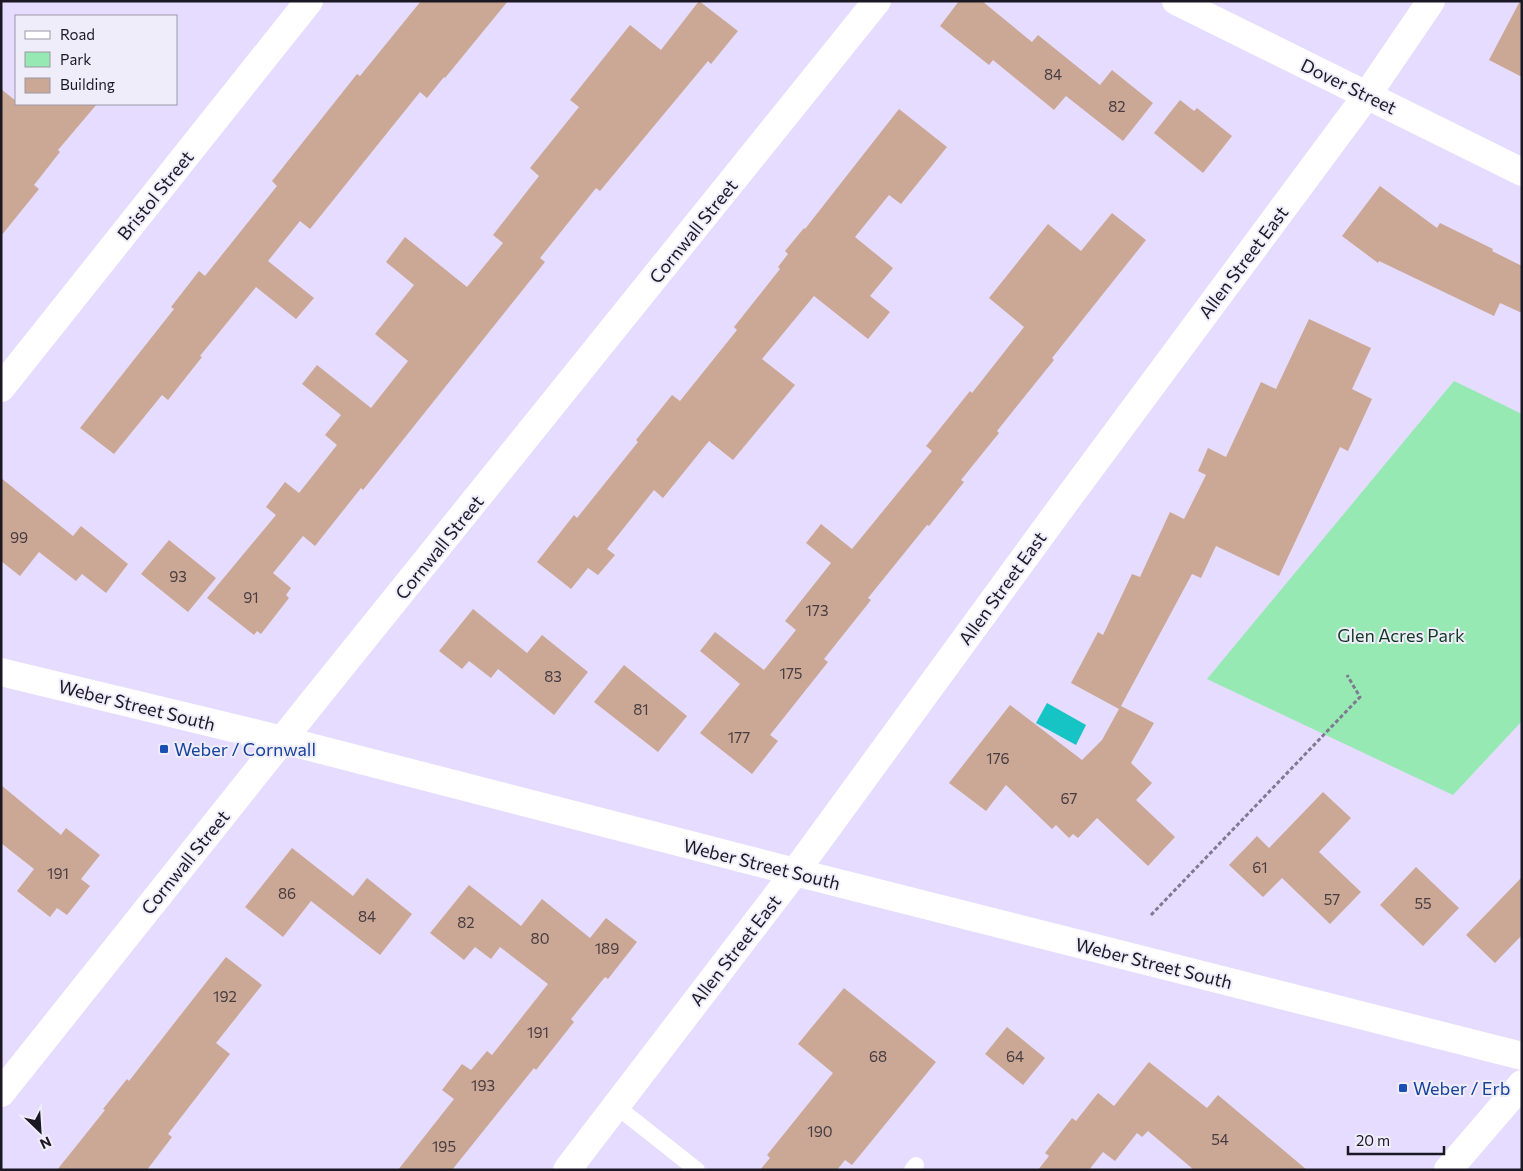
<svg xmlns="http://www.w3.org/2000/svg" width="1523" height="1171" viewBox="0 0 1523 1171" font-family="Commissioner,sans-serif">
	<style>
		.green { fill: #96e9b2 }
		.water { fill: #16c4c5 }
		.building { fill: #cba896 }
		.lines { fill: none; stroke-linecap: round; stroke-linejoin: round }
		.path { stroke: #7f7991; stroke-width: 3; stroke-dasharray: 4 2.5; stroke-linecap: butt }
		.lane { stroke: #fff; stroke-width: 16 }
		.street { stroke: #fff; stroke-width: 28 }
		.secondary { stroke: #fff; stroke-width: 28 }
		.transit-dot { fill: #1a4fb4; stroke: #f0edfb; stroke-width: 2 }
		.labels { text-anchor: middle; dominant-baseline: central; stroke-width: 4; stroke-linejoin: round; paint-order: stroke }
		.number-label { font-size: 15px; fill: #473c40 }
		.street-label { font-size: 18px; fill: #1b1824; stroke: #f0edfb }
		.park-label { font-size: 18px; fill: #123a23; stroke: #f0edfb }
		.transit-label { font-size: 18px; fill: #164399; stroke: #f0edfb; text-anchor: start }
	</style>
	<rect width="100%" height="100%" fill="#e5dcff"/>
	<path class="green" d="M1454,381L1522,414V721L1453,795L1207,679Z"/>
	<path class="water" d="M1047,703L1086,725L1076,745L1036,723Z"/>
	<path class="building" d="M421,1H508L445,78L444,77L427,98L420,92L310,229L300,221L268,261L314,298L296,319L256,287L200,356L202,357L168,400L162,395L114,454L80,428L174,309L171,307L199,271L205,276L277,186L272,181L357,74L360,76Z
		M699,1L738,31L711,64L708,61L600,191L596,188L540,258L545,262L363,490L361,488L315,546L303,536L273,573L291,588L286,595L289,598L261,634L257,631L254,635L207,598L276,515L266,507L285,482L299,493L337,445L325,435L341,415L302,384L317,365L371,408L408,361L375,334L414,285L386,262L405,237L467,287L503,243L493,235L539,176L530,168L579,107L570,100L630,25L661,50Z
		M959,1H982L1032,42L1038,35L1100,85L1112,70L1153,103L1123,141L1066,96L1054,110L993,60L989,65L940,26Z
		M1520,1H1522V77L1489,60Z
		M1,89L16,101V104H97L58,150L60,152L34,185L39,189L1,236Z
		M1180,100L1194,111L1197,108L1232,136L1203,173L1154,133Z
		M899,109L947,147L901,204L889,195L855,237L893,268L870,296L890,312L868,339L814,296L762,359L795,385L733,460L709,441L663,498L654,490L607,549L615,555L598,575L588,568L571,589L537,562L574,515L577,518L638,442L636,440L672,395L680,401L737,330L734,327L780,269L778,267L788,254L785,251L804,228L805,229Z
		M1380,186L1437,228L1440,223L1493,249L1492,251L1522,266V313L1500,303L1494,316L1379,261L1378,263L1342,236Z
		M1112,213L1146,240L1052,358L1054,360L997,431L999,433L961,480L964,482L929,526L927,525L868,598L871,600L824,659L828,662L770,735L778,741L752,774L700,733L740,684L700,651L715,632L764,670L796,630L785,621L831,563L806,543L821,524L852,549L932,451L926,446L970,391L972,393L1024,327L989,298L1048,224L1081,251Z
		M1309,319L1371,348L1352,389L1372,399L1348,451L1340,447L1279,576L1216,546L1201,578L1192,574L1121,706L1154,723L1131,763L1152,783L1136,800L1175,837L1148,866L1097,818L1078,838L1073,834L1069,838L1056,825L1052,829L1006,785L986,811L949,783L1010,705L1082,760L1102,740L1119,709L1071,683L1098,632L1103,635L1132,574L1140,577L1170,512L1184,519L1206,475L1198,471L1208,448L1226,457L1261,382L1276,389Z
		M1,478L73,536L81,526L128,564L106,593L82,574L76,581L39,552L20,576L1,561Z
		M169,540L216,578L188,612L141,574Z
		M473,609L527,653L542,635L588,672L554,715L498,669L491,678L469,661L462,669L439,651Z
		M624,665L687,716L658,752L594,702Z
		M1,785L61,835L66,828L100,855L81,879L90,886L67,915L57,908L50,917L17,891L34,869L1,843Z
		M1323,792L1351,818L1319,852L1361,892L1330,924L1282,878L1263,897L1229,865L1257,836L1269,848Z
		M292,848L353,896L367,878L412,914L380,955L311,901L283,937L245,907Z
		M1416,867L1459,908L1423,946L1380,905Z
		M1522,877V935L1495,963L1466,935Z
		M469,885L521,926L542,899L590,938L606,918L637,942L608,979L605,977L571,1019L574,1022L536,1070L534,1068L452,1170H398L454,1099L442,1090L462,1064L471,1070L487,1051L492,1055L548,984L500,947L491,959L475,947L464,960L430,933Z
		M226,957L262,985L216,1043L230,1054L168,1134L172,1137L147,1170H57L105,1110L103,1109L127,1079L129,1081Z
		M844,988L936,1062L852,1165L845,1160L837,1170H760L770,1158L767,1155L833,1073L798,1044Z
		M1007,1027L1045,1058L1023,1085L985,1054Z
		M1149,1062L1207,1108L1218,1095L1307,1170H1194L1148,1131L1142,1137L1137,1133L1115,1161L1103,1152L1089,1170H1038L1049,1156L1045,1153L1072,1118L1076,1121L1098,1093L1114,1106Z"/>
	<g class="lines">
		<path class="path" d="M1151,915L1360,697L1347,675"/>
		<path class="lane" d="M616,1106L697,1170
			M912,1170L916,1165"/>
		<path class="street" d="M1176,1L1522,172
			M1,388L309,1
			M1,1093L311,704L877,1
			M567,1170L795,872L1060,509L1367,95L1431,1"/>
		<path class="secondary" d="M1,672L283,740L795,872L1522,1056
			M1448,1170L1522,1084"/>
	</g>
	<g class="transit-dot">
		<rect x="159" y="744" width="10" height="10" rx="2.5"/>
		<rect x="1398" y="1083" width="10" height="10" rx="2.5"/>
	</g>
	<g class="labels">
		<g class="number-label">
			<text x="1053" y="74">84</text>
			<text x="1117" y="106">82</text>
			<text x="19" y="537">99</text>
			<text x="178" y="576">93</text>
			<text x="251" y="597">91</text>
			<text x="817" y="610">173</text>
			<text x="791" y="673">175</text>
			<text x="553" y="676">83</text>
			<text x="641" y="709">81</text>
			<text x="739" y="737">177</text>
			<text x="998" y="758">176</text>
			<text x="1069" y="798">67</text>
			<text x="1260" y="867">61</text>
			<text x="58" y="873">191</text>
			<text x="287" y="893">86</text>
			<text x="1332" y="899">57</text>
			<text x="1423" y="903">55</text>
			<text x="367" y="916">84</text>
			<text x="466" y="922">82</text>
			<text x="540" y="938">80</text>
			<text x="607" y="948">189</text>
			<text x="225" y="996">192</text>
			<text x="538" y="1032">191</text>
			<text x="878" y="1056">68</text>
			<text x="1015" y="1056">64</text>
			<text x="483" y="1085">193</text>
			<text x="820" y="1131">190</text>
			<text x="1220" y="1139">54</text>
			<text x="444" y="1146">195</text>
		</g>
		<g class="street-label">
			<text transform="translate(1349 86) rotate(26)">Dover Street</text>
			<text transform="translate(155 195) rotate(-51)">Bristol Street</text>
			<text transform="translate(693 231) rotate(-51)">Cornwall Street</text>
			<text transform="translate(1243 262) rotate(-53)">Allen Street East</text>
			<text transform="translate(439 547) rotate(-51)">Cornwall Street</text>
			<text transform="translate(1002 588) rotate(-54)">Allen Street East</text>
			<text transform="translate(137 705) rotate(14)">Weber Street South</text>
			<text transform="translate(185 862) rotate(-51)">Cornwall Street</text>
			<text transform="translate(762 864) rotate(14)">Weber Street South</text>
			<text transform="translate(735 950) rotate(-52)">Allen Street East</text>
			<text transform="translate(1154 963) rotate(14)">Weber Street South</text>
		</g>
		<g class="park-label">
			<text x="1401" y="635">Glen Acres Park</text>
		</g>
		<g class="transit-label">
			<text x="174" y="749">Weber / Cornwall</text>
			<text x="1413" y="1088">Weber / Erb</text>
		</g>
	</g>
	<rect width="1523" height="1171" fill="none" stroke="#1b1824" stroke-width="5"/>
	<rect x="15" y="15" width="162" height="90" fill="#f0edfb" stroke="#9b98a5"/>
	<rect x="25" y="31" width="25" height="8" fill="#ffffff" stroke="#9b98a5"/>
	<text x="60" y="40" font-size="15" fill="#1b1824">Road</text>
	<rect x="25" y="52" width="25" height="15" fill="#96e9b2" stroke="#9b98a5"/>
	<text x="60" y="65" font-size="15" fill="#1b1824">Park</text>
	<rect x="25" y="78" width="25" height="15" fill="#cba896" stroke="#9b98a5"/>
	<text x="60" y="90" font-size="15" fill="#1b1824">Building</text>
	<g transform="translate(40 1131) rotate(155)" stroke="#f0edfb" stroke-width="4" paint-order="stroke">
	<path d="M0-4L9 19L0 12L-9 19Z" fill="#1b1824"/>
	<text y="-8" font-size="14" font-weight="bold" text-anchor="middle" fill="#1b1824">N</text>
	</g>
	<path d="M1348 1146v8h96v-8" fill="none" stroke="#1b1824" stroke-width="2.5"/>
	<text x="1356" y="1146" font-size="15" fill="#1b1824" stroke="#f0edfb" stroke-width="4" paint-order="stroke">20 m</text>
</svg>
